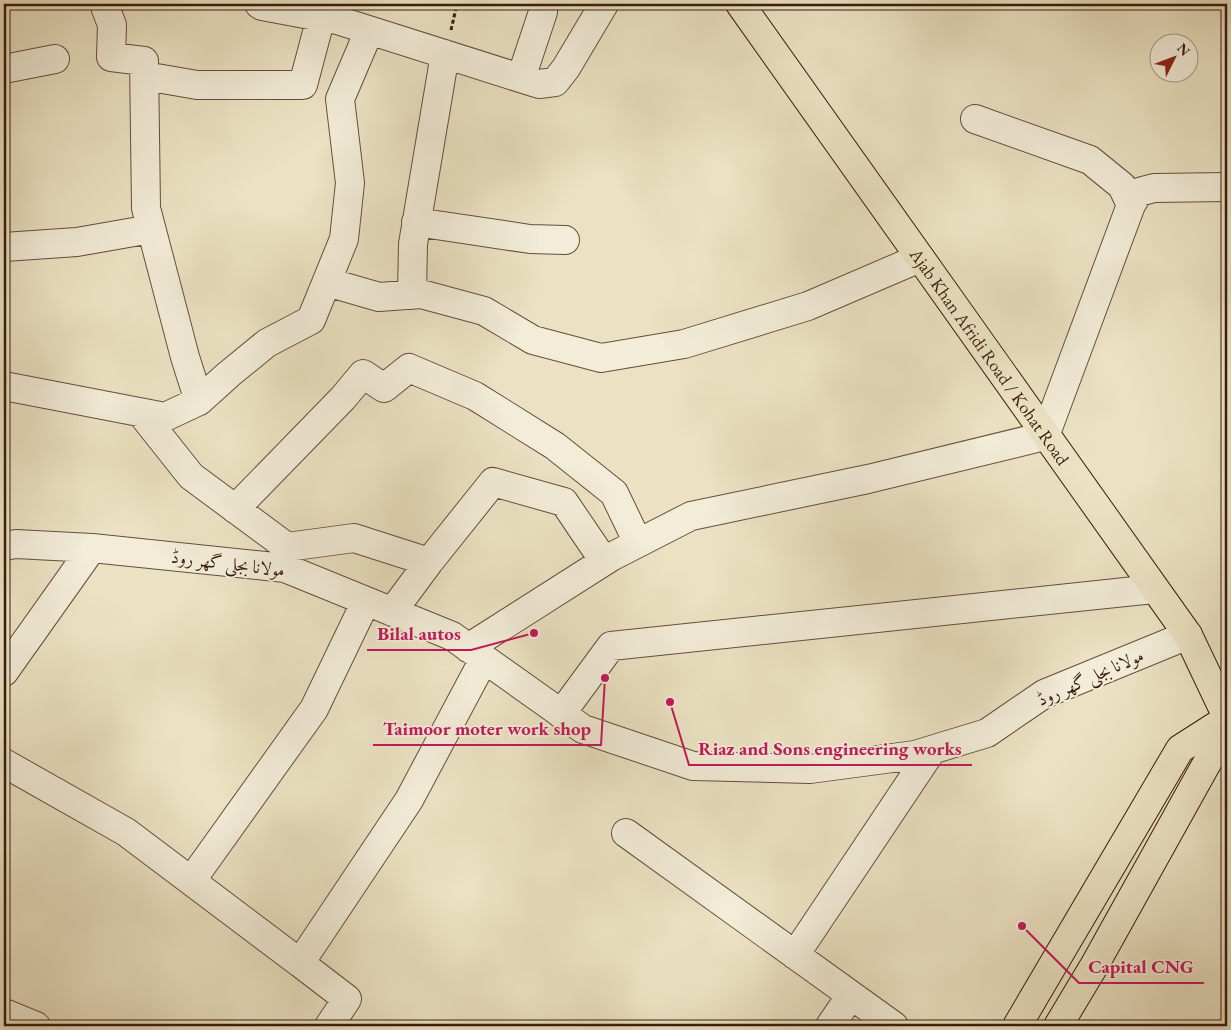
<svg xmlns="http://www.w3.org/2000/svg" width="1231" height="1030" viewBox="0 0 1231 1030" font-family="'EB Garamond',Amiri,serif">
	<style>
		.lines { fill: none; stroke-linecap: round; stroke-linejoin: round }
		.minor-casing { stroke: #654e3c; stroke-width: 30 }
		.major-casing { stroke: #381c0f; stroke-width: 30 }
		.path { stroke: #381c0f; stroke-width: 3; stroke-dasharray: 4 2.5; stroke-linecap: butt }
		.minor { stroke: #f2ecd8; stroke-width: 28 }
		.major { stroke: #ebe2c3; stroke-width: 28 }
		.labels { text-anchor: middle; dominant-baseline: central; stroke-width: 4; stroke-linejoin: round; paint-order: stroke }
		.street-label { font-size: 18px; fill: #381c0f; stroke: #f2ecd8 }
		.leader { fill: none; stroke: #c2185b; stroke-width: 2 }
		.callout-dot { fill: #c2185b; stroke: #f2ecd8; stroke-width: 2 }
		.callout-label { font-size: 19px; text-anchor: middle; font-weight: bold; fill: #c2185b; stroke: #f2ecd8; stroke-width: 4; stroke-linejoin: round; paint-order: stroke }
	</style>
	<rect width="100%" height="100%" fill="#ebe2c3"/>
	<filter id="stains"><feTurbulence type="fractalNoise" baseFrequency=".004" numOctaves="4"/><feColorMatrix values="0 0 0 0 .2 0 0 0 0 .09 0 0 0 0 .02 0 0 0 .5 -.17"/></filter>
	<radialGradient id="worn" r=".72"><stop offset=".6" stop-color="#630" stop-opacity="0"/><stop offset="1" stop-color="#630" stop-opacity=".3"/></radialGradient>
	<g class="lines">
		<g class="minor-casing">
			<path id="minor" d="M259,4L262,6L337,20L539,84L555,82L566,68L604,4
				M4,69L55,59
				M145,76L197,85H303L321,17
				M521,78L543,12V4
				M975,119L1090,160L1122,186L1131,205
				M416,222L530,239L565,240
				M4,247L77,242L151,229
				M327,282L379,297L421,294L484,311L533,340L601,358L684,344L808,306L920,258
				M412,295L413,244L445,54
				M4,386L165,417L199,401L185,357L146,208L144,61L111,57L112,25L104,4
				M199,401L229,374L267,343L311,320L344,239L350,183L340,99L369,31
				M141,413L191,476L287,547L354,538L429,562L392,612
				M235,509L343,398L363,374L384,388L409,368L475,396L555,446L614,493L638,543
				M4,546L16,544L92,548L285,568L452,636L583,729L693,766L810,769L915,755L987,733L1044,694L1188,635
				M429,562L493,482L564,502L604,561
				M468,648L611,557L691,516L868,479L1045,436L1131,205L1139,192L1154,188L1227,187
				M4,672L92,548
				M561,714L611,646L1154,589
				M4,763L126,832L300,963
				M626,833L894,1026
				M191,881L314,709L366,601
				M795,955L932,750
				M4,1013L36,1026
				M329,1026L347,999L300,963L409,800L484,659
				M830,1026L851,995"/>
		</g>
		<g class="major-casing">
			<g id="major">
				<path id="s1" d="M740,4L1188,635L1227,717"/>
				<path d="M1017,1026L1180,749L1227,719"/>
				<path d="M1058,1026L1094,966L1207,763L1227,720"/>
			</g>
		</g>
		<path class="path" d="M451,30L457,4"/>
		<use href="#minor" class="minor"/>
		<use href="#major" class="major"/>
	</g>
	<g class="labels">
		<g class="street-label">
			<text stroke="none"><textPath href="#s1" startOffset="432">Ajab Khan Afridi Road / Kohat Road</textPath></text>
			<text transform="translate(228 563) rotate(7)">مولانا بجلی گھر روڈ</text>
			<text transform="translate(1090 677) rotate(-24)">مولانا بجلی گھر روڈ</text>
		</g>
	</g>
	<path class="leader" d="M534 633L471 650H367M605 678L601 745H373M670 702L689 765H972M1022 926L1079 983H1204"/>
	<g class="callout-dot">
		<circle cx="534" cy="633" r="5"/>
		<circle cx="605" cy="678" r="5"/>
		<circle cx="670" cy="702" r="5"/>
		<circle cx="1022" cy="926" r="5"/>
	</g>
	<g class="callout-label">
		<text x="419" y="640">Bilal autos</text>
		<text x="487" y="735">Taimoor moter work shop</text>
		<text x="830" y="755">Riaz and Sons engineering works</text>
		<text x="1141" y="973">Capital CNG</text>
	</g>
	<rect width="1231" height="1030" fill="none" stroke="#ebe2c3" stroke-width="20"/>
	<rect x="5" y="5" width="1221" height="1020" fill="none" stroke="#381c0f" stroke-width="2.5"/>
	<rect x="10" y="10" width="1211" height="1010" fill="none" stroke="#381c0f"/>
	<g transform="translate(1174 58) rotate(48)"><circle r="24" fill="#f2ecd8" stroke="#a89988"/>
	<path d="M0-4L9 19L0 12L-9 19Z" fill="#8f2418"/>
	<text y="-8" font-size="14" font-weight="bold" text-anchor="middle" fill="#381c0f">N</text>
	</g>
	<rect width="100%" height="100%" filter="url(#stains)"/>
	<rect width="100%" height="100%" fill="url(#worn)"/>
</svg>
